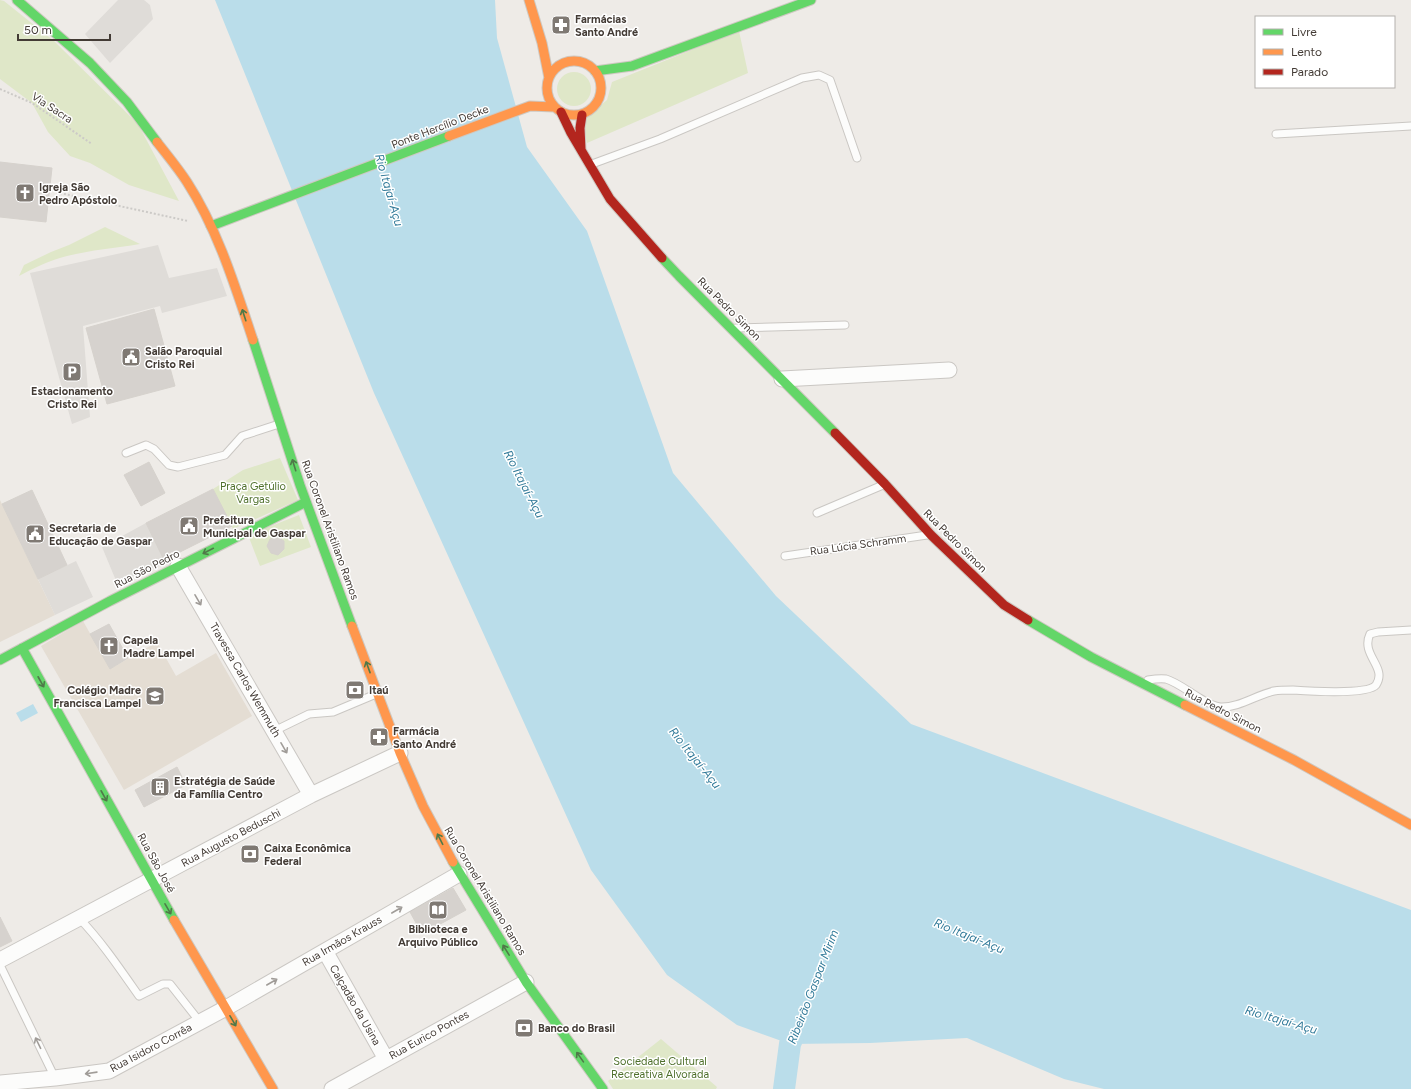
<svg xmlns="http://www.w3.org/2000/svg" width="1411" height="1089" viewBox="0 0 1411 1089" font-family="Figtree,sans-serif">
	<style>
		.education { fill: #e4ddd3 }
		.green { fill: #dfe7c8 }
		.parking { fill: #dfdcd8 }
		.water { fill: #baddea }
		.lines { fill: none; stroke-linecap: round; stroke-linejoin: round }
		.river { stroke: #baddea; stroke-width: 22 }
		.building { fill: #d6d2ce; stroke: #d6d2cd }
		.lane-casing { stroke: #cac7c3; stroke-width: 9 }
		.street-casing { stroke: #cac7c3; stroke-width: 17 }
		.fast-casing { stroke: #cec8c1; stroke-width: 11 }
		.slow-casing { stroke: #cec8c1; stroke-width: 11 }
		.jam-casing { stroke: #cec8c1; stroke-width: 11 }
		.path { stroke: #cccac7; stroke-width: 2; stroke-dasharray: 2 2; stroke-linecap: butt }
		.lane { stroke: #fcfcfb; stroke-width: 7 }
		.street { stroke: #fcfcfb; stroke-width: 15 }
		.fast { stroke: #63d668; stroke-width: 9 }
		.slow { stroke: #ff974d; stroke-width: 9 }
		.jam { stroke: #b3261e; stroke-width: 9 }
		.oneway { stroke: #507949 }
		.oneway2 { stroke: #a09c98 }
		.labels { text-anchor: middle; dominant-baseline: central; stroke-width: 3; stroke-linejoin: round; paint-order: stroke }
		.poi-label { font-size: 11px; font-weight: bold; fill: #433b35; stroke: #fff; text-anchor: start }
		.street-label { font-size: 11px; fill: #433b35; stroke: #fff }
		.park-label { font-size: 11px; fill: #4f702c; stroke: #fff }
		.water-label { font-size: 12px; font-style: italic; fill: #317a99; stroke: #fff }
	</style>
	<rect width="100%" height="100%" fill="#eeebe7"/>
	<path class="education" d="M0,500L55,615L0,642Z
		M83,621L110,669L157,642L176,676L216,653L252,716L124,790L41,646Z"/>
	<path class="green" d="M0,0L4,1L54,41L138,124L179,201L129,185L90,163L70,156L48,132L32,103L0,79Z
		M739,31L748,73L587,143L582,121L607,100L612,82Z
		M557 89a17 17 0 1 1 34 0a17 17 0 1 1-34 0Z
		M105,227L140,244C116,248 91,250 67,256C50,260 34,268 19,276L24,265L51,252L69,245Z
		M280,458L298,500L233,529L213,489L243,470Z
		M299,515L311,547L260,566L248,535Z
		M661,1039L717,1087L716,1089H613L608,1081Z"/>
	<path class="parking" d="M118,0H144L150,5L153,19L110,63L85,34Z
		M158,245L169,278L217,268L227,296L162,313L160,306L83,326L90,417L72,424L30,273Z
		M146,523L166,563L117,583L102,547Z
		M76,561L93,597L55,615L38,579Z"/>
	<path class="water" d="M215,0H495L497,38L527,147L587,231L673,473L776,596L911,724L1411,910V1089H1104L1064,1079L967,1038L870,1043L790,1044L737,1025L667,975L591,870L374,393Z
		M33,704L38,713L21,722L16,713Z"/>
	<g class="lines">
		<path class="river" d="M784,1089L790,1044L801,1017"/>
	</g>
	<path class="building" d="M0,162L52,168L46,222L0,217Z
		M154,309L175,386L107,404L86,328Z
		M149,462L165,493L141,506L124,475Z
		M213,489L232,526L164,560L146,523Z
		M32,490L67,565L38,579L2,504Z
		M277,537L284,541V549L278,555L271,553L267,546L270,539Z
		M109,624L128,658L110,669L90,634Z
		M177,767L186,785L144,807L135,790Z
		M453,888L466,910L422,934L410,912Z
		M0,917L12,941L0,947Z"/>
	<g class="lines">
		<g class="lane-casing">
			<path id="lane" d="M1276,134L1411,126
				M592,164L660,139L802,78L819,75L830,80L857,158
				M736,328L845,325
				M126,453L146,445L154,449L169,465L178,467L225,455L242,436L279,424
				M817,513L883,485
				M785,556L927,535
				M1148,680C1154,679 1160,678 1166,679C1177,682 1192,694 1203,700C1208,703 1214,706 1220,707C1239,708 1256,695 1274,691C1280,690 1287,690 1293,690C1307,691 1368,695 1376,685C1388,667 1360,655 1370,634L1378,632L1411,630
				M274,731L309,714L333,712L376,694
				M79,918C102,942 120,969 139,996L163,984H170L200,1022
				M0,965L55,1078"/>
		</g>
		<g class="street-casing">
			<path id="street" d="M782,379L949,370
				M178,566L311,795
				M325,951L386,1059
				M0,960L311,795L400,753
				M0,1083L55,1078L109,1071L226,1008L459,874
				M332,1089L526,982"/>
		</g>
		<g class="fast-casing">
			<path id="fast" d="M17,0L90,63L127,102L157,142
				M595,71L632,66L811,0
				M211,226L449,136
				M662,258L679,276L835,433
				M253,340L300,485L352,626
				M1028,620L1091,657L1185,705
				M22,648L174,920
				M0,660L110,601L306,502
				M453,862L526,982L603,1089"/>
		</g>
		<g class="slow-casing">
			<path id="slow" d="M529,0L542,43L549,78
				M547 88a27 27 0 1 1 54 0a27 27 0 1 1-54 0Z
				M449,136L530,106L554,107
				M157,142C167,155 178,168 187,182C218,230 235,286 253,340
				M352,626L400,753L423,806L453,862
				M1185,705L1294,760L1411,825
				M174,920L273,1089"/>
		</g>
		<g class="jam-casing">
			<path id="jam" d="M561,112L571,133L610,199L662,258
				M581,149L580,128L582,115
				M835,433L885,484L931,535L1004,605L1028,620"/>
		</g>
		<path class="path" d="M0,89L32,103L92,144
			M60,193L188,221"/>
		<use href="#lane" class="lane"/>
		<use href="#street" class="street"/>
		<use href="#fast" class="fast"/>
		<use href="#slow" class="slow"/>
		<use href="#jam" class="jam"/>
	</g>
	<defs><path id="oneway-shaft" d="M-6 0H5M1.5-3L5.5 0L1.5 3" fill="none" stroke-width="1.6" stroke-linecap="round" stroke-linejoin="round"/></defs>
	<g class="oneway">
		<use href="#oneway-shaft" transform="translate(244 315) rotate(-108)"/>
		<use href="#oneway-shaft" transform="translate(294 465) rotate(-107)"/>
		<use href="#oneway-shaft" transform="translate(208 551) rotate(153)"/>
		<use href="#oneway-shaft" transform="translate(368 667) rotate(-110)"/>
		<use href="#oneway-shaft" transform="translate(41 682) rotate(61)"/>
		<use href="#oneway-shaft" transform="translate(104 796) rotate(61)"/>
		<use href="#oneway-shaft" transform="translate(440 839) rotate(-117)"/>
		<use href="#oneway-shaft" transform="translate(168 909) rotate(60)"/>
		<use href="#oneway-shaft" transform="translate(506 950) rotate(-122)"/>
		<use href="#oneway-shaft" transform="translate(233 1021) rotate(60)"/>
		<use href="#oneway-shaft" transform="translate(580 1057) rotate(-125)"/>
	</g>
	<g class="oneway2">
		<use href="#oneway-shaft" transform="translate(198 600) rotate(60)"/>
		<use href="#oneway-shaft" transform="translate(284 748) rotate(60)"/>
		<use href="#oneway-shaft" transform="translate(397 910) rotate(-30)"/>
		<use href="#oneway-shaft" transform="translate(272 982) rotate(-30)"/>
		<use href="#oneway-shaft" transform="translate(38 1043) rotate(-116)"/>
		<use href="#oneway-shaft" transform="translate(91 1073) rotate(172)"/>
	</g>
	<defs>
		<g id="pharmacy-square" transform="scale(1)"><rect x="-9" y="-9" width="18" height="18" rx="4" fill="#7f7973" stroke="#fff"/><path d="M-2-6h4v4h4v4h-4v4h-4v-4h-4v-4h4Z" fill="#fff"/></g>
		<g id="church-square" transform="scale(1)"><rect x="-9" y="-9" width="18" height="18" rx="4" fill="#7f7973" stroke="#fff"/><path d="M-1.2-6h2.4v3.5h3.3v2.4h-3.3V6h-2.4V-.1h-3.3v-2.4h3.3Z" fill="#fff"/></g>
		<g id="civic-square" transform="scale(1)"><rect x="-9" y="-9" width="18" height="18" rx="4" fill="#7f7973" stroke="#fff"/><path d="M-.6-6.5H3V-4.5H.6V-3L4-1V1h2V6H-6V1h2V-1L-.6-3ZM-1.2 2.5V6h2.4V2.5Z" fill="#fff"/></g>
		<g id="parking-square" transform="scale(1)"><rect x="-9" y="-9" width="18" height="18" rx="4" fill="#7f7973" stroke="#fff"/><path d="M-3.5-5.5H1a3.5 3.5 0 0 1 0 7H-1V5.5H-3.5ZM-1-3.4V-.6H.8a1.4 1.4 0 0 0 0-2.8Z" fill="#fff"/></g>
		<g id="bank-square" transform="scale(1)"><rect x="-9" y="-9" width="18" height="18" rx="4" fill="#7f7973" stroke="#fff"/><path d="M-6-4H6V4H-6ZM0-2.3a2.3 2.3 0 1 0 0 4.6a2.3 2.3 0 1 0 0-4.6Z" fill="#fff"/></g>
		<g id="school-square" transform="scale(1)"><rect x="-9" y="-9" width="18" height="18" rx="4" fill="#7f7973" stroke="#fff"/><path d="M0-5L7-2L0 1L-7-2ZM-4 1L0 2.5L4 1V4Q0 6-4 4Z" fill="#fff"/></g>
		<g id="building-square" transform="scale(1)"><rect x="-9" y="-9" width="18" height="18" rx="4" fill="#7f7973" stroke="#fff"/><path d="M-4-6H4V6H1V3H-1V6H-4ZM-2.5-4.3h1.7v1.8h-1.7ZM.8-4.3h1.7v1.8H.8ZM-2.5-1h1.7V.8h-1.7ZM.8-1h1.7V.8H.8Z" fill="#fff"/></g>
		<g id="library-square" transform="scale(1)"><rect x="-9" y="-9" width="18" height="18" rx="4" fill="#7f7973" stroke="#fff"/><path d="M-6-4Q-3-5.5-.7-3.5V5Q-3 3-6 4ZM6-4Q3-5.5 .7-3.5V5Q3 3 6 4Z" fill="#fff"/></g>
	</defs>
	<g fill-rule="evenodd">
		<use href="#pharmacy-square" x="561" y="25"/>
		<use href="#church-square" x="25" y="193"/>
		<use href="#civic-square" x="131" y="357"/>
		<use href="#parking-square" x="72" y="372"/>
		<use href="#civic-square" x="189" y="526"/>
		<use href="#civic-square" x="35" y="534"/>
		<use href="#church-square" x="109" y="646"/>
		<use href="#bank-square" x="355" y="690"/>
		<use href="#school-square" x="155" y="696"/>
		<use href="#pharmacy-square" x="379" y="737"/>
		<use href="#building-square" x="160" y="787"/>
		<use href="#bank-square" x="250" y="854"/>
		<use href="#library-square" x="438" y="910"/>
		<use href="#bank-square" x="524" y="1028"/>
	</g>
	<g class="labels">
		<g class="poi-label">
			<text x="575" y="19">Farmácias<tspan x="575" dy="13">Santo André</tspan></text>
			<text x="39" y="187">Igreja São<tspan x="39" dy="13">Pedro Apóstolo</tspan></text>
			<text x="145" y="351">Salão Paroquial<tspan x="145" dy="13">Cristo Rei</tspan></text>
			<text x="72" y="391" text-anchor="middle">Estacionamento<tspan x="72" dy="13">Cristo Rei</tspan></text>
			<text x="203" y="520">Prefeitura<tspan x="203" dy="13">Municipal de Gaspar</tspan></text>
			<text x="49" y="528">Secretaria de<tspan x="49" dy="13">Educação de Gaspar</tspan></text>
			<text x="123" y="640">Capela<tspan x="123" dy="13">Madre Lampel</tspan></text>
			<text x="141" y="690" text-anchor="end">Colégio Madre<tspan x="141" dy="13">Francisca Lampel</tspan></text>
			<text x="369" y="690">Itaú</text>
			<text x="393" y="731">Farmácia<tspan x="393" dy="13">Santo André</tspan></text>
			<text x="174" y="781">Estratégia de Saúde<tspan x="174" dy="13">da Família Centro</tspan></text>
			<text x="264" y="848">Caixa Econômica<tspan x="264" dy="13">Federal</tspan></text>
			<text x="438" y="929" text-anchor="middle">Biblioteca e<tspan x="438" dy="13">Arquivo Público</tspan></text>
			<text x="538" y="1028">Banco do Brasil</text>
		</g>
		<g class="street-label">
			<text transform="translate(52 108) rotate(33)">Via Sacra</text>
			<text transform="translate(440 127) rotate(-21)">Ponte Hercílio Decke</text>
			<text transform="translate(729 309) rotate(45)">Rua Pedro Simon</text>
			<text transform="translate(330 530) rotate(70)">Rua Coronel Aristiliano Ramos</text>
			<text transform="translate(955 541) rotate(45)">Rua Pedro Simon</text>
			<text transform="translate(858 545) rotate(-8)">Rua Lúcia Schramm</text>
			<text transform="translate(147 569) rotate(-27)">Rua São Pedro</text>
			<text transform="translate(245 680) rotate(60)">Travessa Carlos Wemmuth</text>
			<text transform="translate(1223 711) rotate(27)">Rua Pedro Simon</text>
			<text transform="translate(231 838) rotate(-28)">Rua Augusto Beduschi</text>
			<text transform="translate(156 863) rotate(61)">Rua São José</text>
			<text transform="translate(485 891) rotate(59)">Rua Coronel Aristiliano Ramos</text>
			<text transform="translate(342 941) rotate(-30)">Rua Irmãos Krauss</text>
			<text transform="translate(355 1005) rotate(60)">Calçadão da Usina</text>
			<text transform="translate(429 1035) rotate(-29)">Rua Eurico Pontes</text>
			<text transform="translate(151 1048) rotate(-28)">Rua Isidoro Corrêa</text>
		</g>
		<g class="park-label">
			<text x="253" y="486">Praça Getúlio<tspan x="253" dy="13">Vargas</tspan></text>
			<text x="660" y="1061">Sociedade Cultural<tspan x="660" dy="13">Recreativa Alvorada</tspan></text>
		</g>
		<g class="water-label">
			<text transform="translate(389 190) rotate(74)">Rio Itajaí-Açu</text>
			<text transform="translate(524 484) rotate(63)">Rio Itajaí-Açu</text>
			<text transform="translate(695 758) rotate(51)">Rio Itajaí-Açu</text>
			<text transform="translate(969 936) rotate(22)">Rio Itajaí-Açu</text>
			<text transform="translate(813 987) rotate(-69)">Ribeirão Gaspar Mirim</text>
			<text transform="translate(1281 1020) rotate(16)">Rio Itajaí-Açu</text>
		</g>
	</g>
	<rect x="1255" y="16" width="140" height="72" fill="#ffffff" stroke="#b4b1ae"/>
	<rect x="1263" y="29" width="20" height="6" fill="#63d668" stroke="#b4b1ae"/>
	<text x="1291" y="36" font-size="12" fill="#433b35">Livre</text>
	<rect x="1263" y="49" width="20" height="6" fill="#ff974d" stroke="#b4b1ae"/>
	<text x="1291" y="56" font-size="12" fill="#433b35">Lento</text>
	<rect x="1263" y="69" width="20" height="6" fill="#b3261e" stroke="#b4b1ae"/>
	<text x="1291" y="76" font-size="12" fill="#433b35">Parado</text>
	<path d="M18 34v6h92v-6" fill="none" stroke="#433b35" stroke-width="2"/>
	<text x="24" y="34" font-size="12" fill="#433b35" stroke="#ffffff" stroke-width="3" paint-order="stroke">50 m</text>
</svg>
